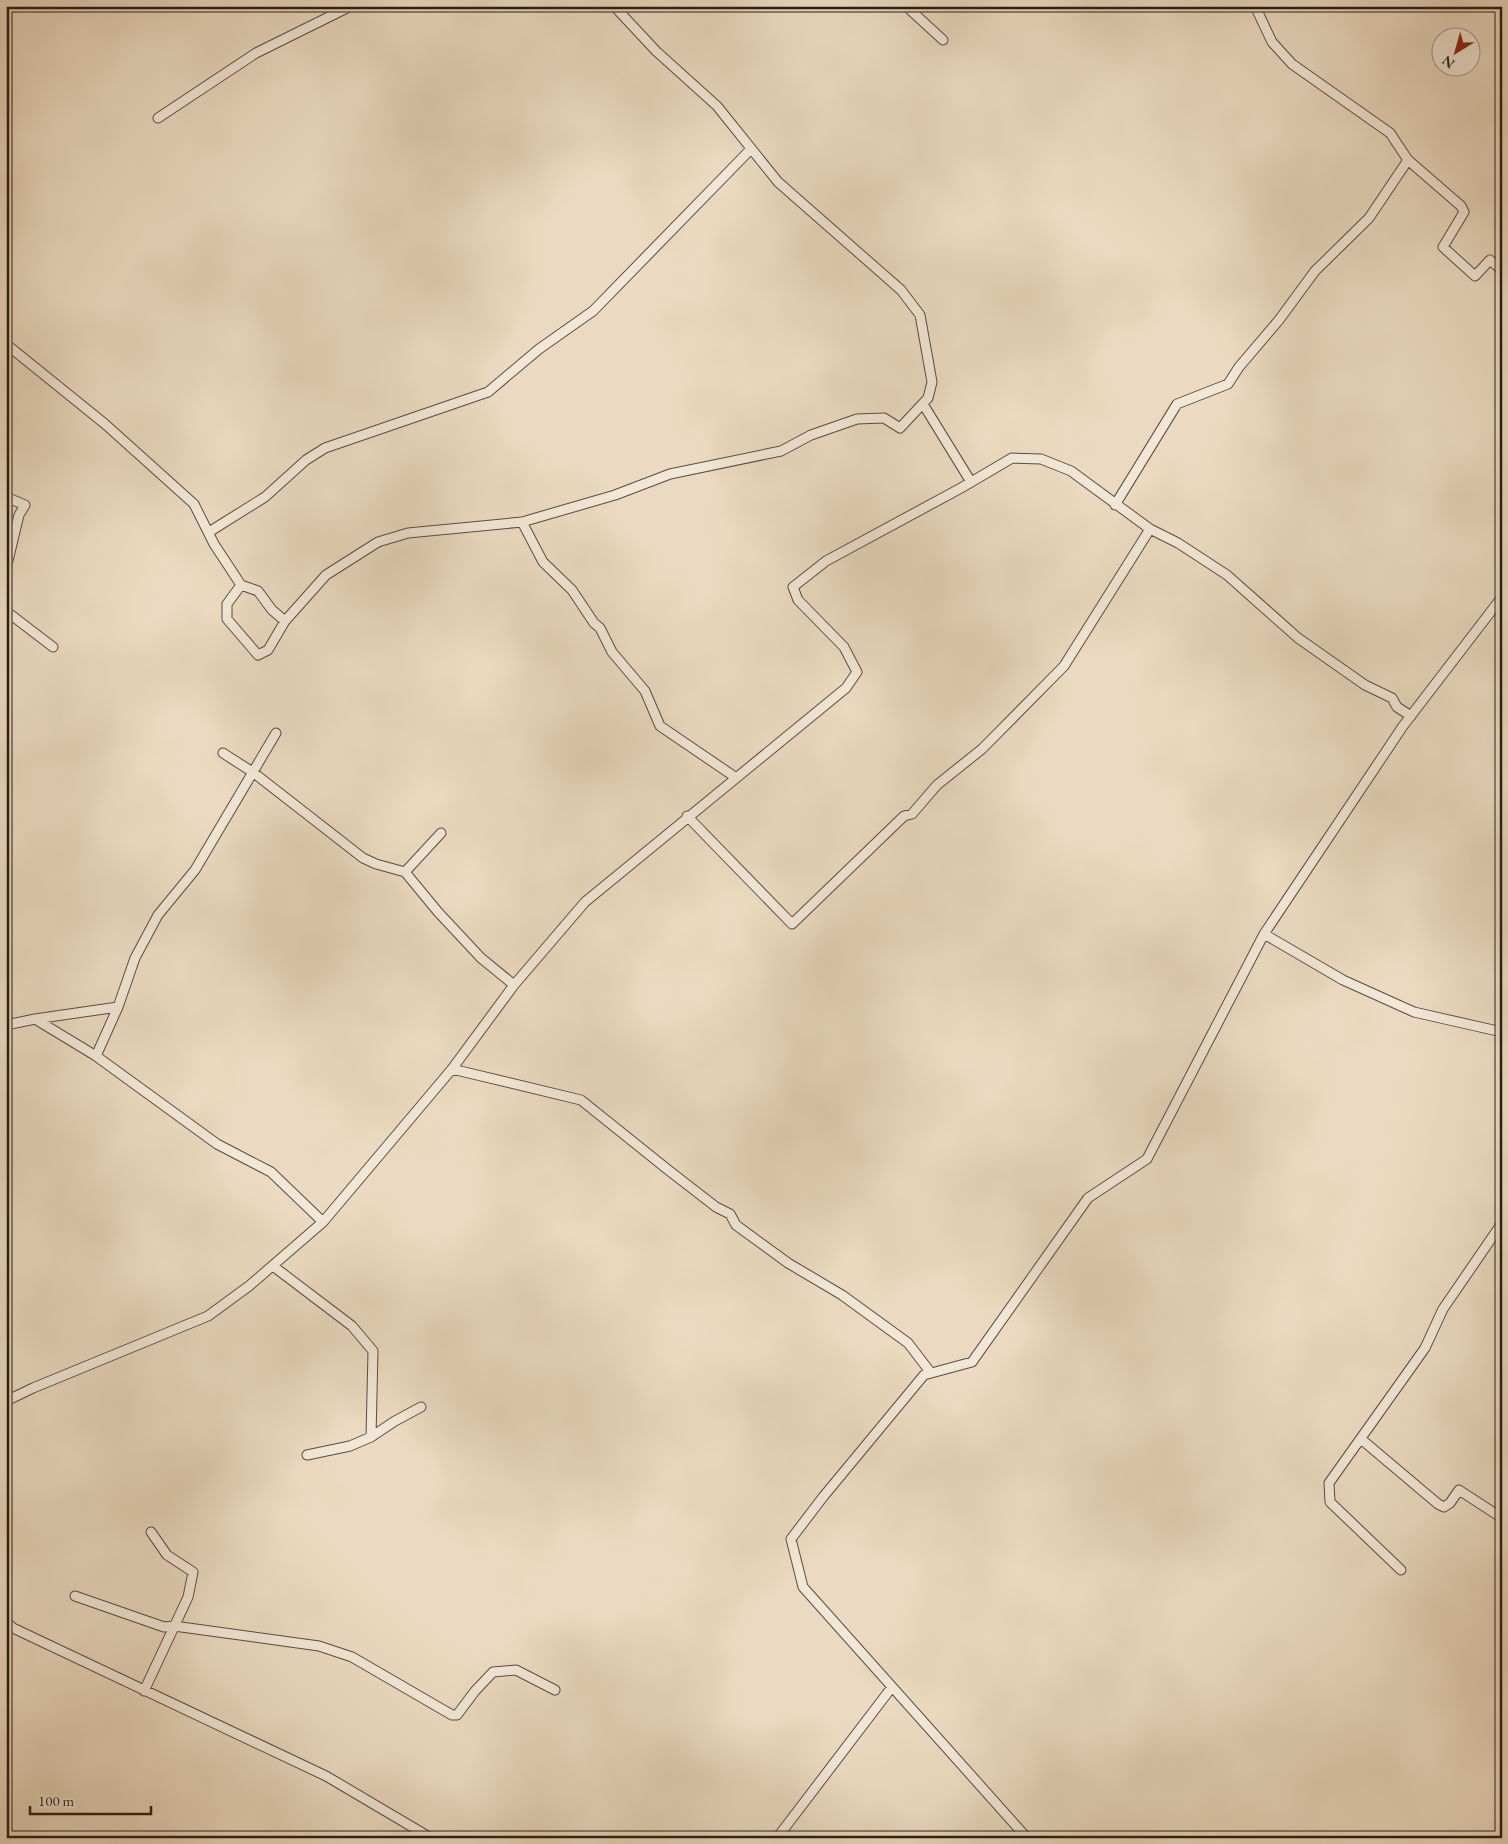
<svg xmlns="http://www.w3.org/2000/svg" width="1508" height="1844" viewBox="0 0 1508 1844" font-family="'EB Garamond',serif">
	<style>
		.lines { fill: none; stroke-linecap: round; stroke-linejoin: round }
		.minor-casing { stroke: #5a4c40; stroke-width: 11 }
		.minor { stroke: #f2e7d7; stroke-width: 9 }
	</style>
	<rect width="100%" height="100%" fill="#ebdac1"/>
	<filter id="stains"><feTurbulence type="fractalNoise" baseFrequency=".004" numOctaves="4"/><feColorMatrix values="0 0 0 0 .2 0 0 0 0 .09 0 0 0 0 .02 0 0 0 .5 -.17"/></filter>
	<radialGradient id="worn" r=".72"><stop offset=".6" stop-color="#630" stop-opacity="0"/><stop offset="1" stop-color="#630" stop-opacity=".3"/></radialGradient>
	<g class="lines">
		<g class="minor-casing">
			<path id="minor" d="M906,6L943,40
				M1255,6L1272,42L1292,64L1390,133L1408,160L1461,206L1464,212L1443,247L1475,276L1490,260L1502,270
				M158,118L256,53L351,6
				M6,344L105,424L194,504L214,544L241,585L258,591L272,610L285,621L268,650L258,655L227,619V604L241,585
				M923,404L971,482
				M6,497L25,505L19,515L6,569
				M1115,505L1177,404L1228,384L1239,367L1279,320L1315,271L1369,218L1408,160
				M522,522L615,495L670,474L781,451L811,435L857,419L884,418L900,428L928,398L932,382L920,315L901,290L778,182L717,106L656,51L614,6
				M209,532L265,497L306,460L325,448L488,392L539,349L593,311L750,150
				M6,611L53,647
				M285,621L326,575L378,542L408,533L522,522L543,562L572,590L594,623L600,628L612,652L645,691L660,726L735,777
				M223,753L254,773L363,858L376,864L405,872L438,912L481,958L514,985
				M687,816L792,924L904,816L912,814L937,785L982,749L1064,666L1150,529
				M405,872L441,833
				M1264,934L1343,980L1414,1012L1502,1032
				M35,1019L118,1007
				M6,1025L35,1019L96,1056L217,1144L271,1172L323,1222
				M96,1056L118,1007L135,958L158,915L195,870L276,733
				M452,1069L581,1100L667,1169L716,1207L730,1214L736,1225L788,1263L842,1295L908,1343L931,1373
				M273,1266L352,1326L373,1351L371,1437
				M6,1401L33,1388L208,1316L249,1286L323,1222L452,1069L514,985L585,902L846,688L857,672L844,647L798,600L793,587L826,561L961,488L1012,458L1041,459L1071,471L1150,529L1178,543L1227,575L1298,638L1365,685L1392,698L1397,707L1411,716
				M1361,1439L1438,1504L1444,1507L1450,1503L1459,1490L1502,1518
				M307,1455L350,1446L371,1437L395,1421L421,1407
				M1401,1570L1330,1502L1329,1483L1425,1348L1443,1309L1502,1223
				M75,1596L164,1627L174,1626L319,1646L352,1657L452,1715H457L475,1691L493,1672L516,1670L555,1690
				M6,1622L13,1628L326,1776L431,1838
				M144,1691L188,1597L193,1572L167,1555L151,1532
				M777,1838L892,1687
				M1027,1838L803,1587L791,1539L823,1497L924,1375L972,1362L1088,1198L1147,1159L1264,934L1403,726L1502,597"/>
		</g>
		<use href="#minor" class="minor"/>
	</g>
	<rect width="1508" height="1844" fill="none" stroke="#ebdac1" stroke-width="25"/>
	<rect x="8" y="8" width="1493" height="1829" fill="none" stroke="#291c15" stroke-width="2.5"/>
	<rect x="12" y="12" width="1483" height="1819" fill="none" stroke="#291c15"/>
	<g transform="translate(1456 52) rotate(217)"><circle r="24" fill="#f2e7d7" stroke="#a29689"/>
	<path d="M0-4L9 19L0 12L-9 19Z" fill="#8f2418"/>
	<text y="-8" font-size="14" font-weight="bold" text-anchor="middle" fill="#291c15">N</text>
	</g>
	<path d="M30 1806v8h121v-8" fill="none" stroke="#291c15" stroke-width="2.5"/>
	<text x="38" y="1806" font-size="15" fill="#291c15" stroke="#f2e7d7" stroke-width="4" paint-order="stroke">100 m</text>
	<rect width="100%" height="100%" filter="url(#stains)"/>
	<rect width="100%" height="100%" fill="url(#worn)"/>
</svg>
